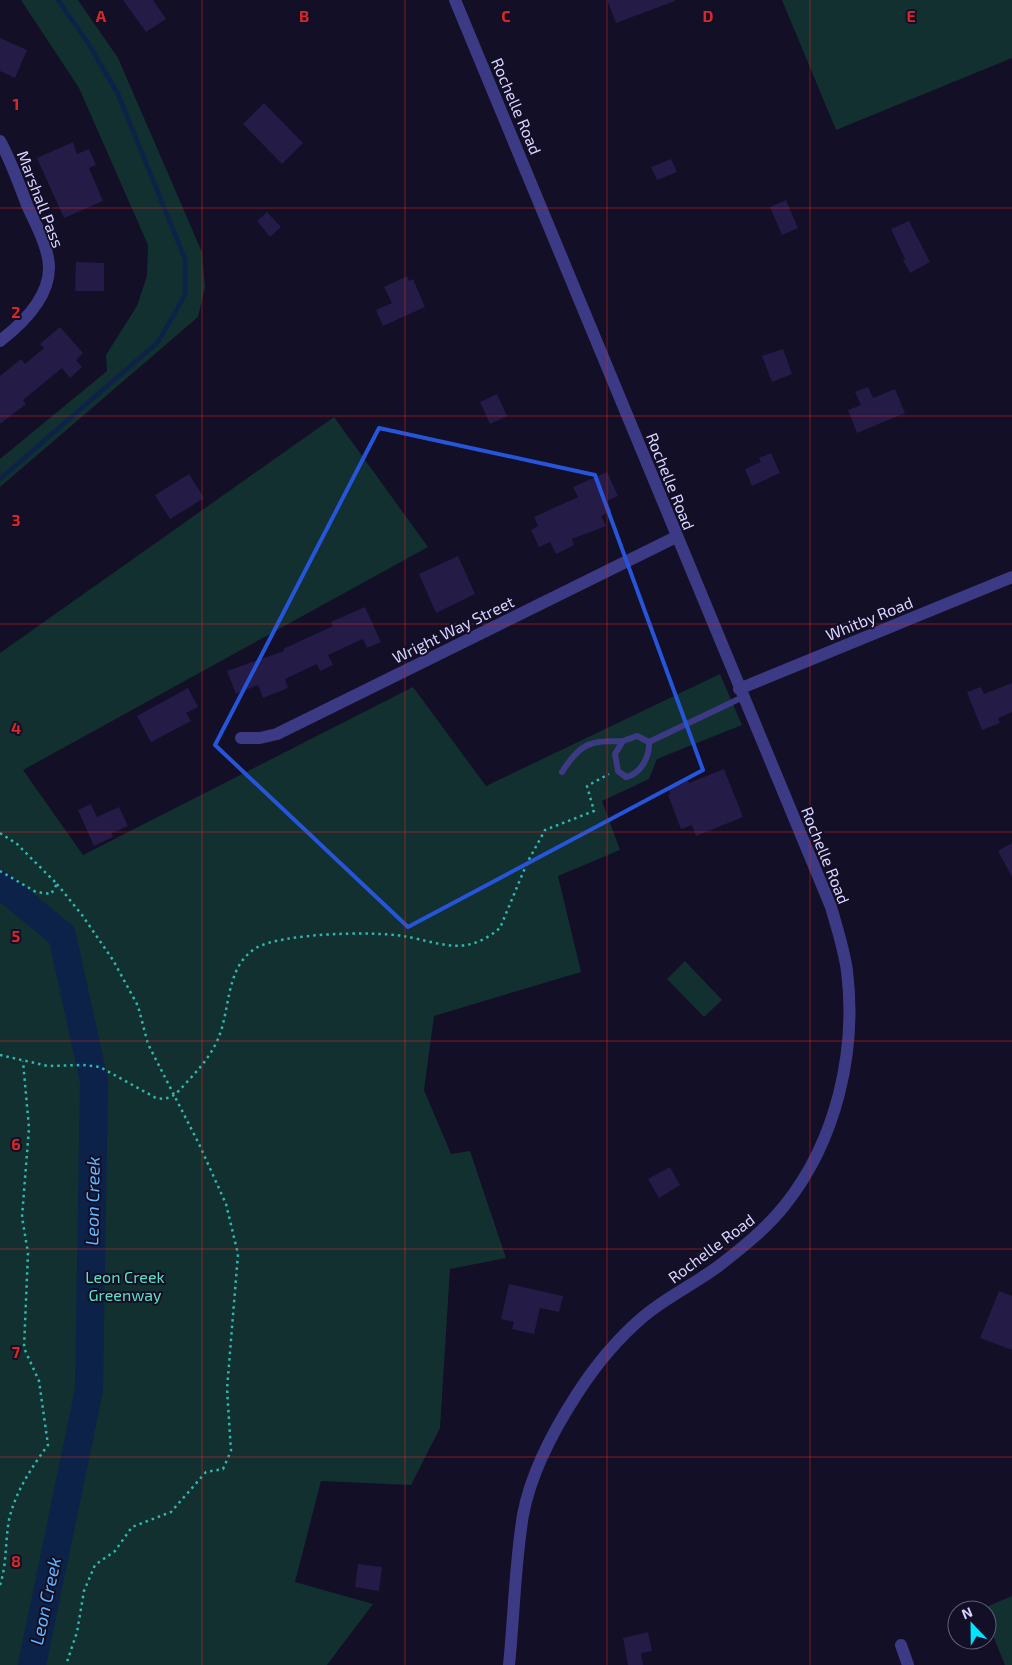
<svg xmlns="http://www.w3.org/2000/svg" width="1012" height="1665" viewBox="0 0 1012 1665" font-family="'Exo 2',sans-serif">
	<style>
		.green { fill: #12302f }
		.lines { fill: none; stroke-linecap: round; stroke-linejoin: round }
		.stream { stroke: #0c2248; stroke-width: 4.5 }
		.river { stroke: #0c2248; stroke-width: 28 }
		.building { fill: #241b47 }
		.path { stroke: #2fb8b0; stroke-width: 2.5; stroke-dasharray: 2.5 4; stroke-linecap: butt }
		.service { stroke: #3d3a85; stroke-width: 6 }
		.minor { stroke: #3d3a85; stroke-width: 12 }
		.marked { fill: none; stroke: #2655da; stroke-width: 4; stroke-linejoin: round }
		.grid { fill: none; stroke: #d62828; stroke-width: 1; stroke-opacity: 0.55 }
		.labels { text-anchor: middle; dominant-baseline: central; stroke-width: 4; stroke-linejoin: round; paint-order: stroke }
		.street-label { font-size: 16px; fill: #d9d4ff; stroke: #130f26 }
		.park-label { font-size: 16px; fill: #5fe0c0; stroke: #130f26 }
		.water-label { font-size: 18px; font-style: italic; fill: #62b6ff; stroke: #130f26 }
		.grid-label { font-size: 16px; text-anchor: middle; font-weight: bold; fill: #d62828; stroke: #130f26; stroke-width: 4; stroke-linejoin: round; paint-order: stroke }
	</style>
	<rect width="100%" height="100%" fill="#130f26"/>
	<path class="green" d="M21,0H78L118,58L202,252L205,287L198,317L0,487V459L107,371L106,355L137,306L147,276L148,245L79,88Z
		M782,0H1012V58L836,130Z
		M334,417L428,547L23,770L83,855L413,687L486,786L720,674L742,725L657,759L649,779L602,801L620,850L558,876L581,972L434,1016L424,1090L451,1154L470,1151L506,1258L450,1269L440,1428L411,1485L321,1481L295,1582L373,1604L327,1665H0V653Z
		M685,961L722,1000L704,1017L667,979Z
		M1012,1596V1665H1005L987,1621V1610H979Z"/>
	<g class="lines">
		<path class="stream" d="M0,479L158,342L185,295V259L118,94L88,43L58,0"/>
		<path class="river" d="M0,884L62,935L94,1081L89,1390L32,1665"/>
	</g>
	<path class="building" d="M123,0H153L166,19L146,32Z
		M607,0H674L675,1L616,23Z
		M0,38L27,50L15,78L0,71Z
		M264,103L303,143L282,164L243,124Z
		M73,142L77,154L89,149L96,165L89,168L103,201L64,218L37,158Z
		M671,159L677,172L657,180L651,167Z
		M786,200L798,228L782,235L770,207Z
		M267,212L281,227L270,237L257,221Z
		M909,221L930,262L910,273L903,260L905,259L891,229Z
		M76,262L104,263V291H75Z
		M407,276L409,281L413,279L425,307L383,326L376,310L392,303L384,287Z
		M60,327L83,353L76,360L82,367L70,378L62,368L23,400L26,404L0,424V376L21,359L25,364L44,348L40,344Z
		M783,349L792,374L772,382L762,356Z
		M868,387L873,398L895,389L905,413L857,433L848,410L861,405L855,392Z
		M497,394L507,416L490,424L480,402Z
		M771,453L780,473L752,486L745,469L761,462L759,458Z
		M607,472L618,496L607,501L612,511L601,516L606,526L572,539L574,545L556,554L550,542L539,547L531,530L538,526L534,517L578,497L573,487Z
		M189,474L204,498L170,519L155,495Z
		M458,556L475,594L436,613L419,574Z
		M365,607L381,642L367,648L363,639L328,655L333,665L320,671L317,664L285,679L288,688L263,698L258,685L236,694L227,671L284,651L283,649L333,626L331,622Z
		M1012,683V712L998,718L1000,723L982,730L967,692L981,687L984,694Z
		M188,688L198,707L186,713L191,721L151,742L137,716Z
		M724,769L743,817L696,836L692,825L681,829L668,795L670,794L668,787L688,779L689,783Z
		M91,804L97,817L119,807L128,826L112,833L113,837L94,846L78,810Z
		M1012,843V877L998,851Z
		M670,1167L680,1185L659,1198L648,1179Z
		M509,1284L563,1296L559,1312L540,1308L534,1334L512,1329L514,1322L501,1319Z
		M999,1291L1012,1296V1350L980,1338Z
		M358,1564L382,1567L379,1591L355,1587Z
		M648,1632L652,1651L641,1653L643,1665H628L623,1638Z"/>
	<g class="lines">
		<path class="path" d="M0,833L17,844L57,884L51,894L36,892L0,871
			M57,884L82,915L113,960L138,1006L148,1044L199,1144L226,1204L238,1254L227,1389L231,1451L223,1469L206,1472L171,1512L132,1527L115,1551L95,1565L84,1591L77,1632L66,1665
			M0,1055L48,1066L83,1065L100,1067L156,1098C171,1101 177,1093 187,1082C199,1069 210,1057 218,1039C231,1009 225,967 256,948C282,933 372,931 403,936C423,939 451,950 471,944C482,941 492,935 500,928L527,863L545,830L594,811L587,786L609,774
			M0,1585C7,1564 5,1542 9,1520C15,1492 32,1467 48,1445L39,1381L24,1348L28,1253L22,1217L29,1128L23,1061"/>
		<path class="service" d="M649,742C650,756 641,774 626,777L618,771L615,754L623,741L637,736L649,742L743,697
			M562,772C581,742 590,741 623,741"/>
		<path class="minor" d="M455,0L831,907C837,928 844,949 847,971C857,1052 836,1141 785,1205C767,1228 743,1247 720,1265C695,1284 666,1297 643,1317C617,1339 595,1366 577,1394C553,1431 531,1472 523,1515C515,1563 514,1616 509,1665
			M0,141C11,161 19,184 27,205C35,223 48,246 49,266C50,298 22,324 0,341
			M739,689L1012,577
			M241,738H260L277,734L676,537
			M901,1645L908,1665"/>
	</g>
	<path class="marked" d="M379,428L595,475L703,770L408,927L215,745Z"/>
	<path class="grid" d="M202,0V1665M405,0V1665M607,0V1665M810,0V1665M0,208H1012M0,416H1012M0,624H1012M0,832H1012M0,1041H1012M0,1249H1012M0,1457H1012"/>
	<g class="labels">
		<g class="street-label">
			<text transform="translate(517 106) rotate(67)">Rochelle Road</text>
			<text transform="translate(41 199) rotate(69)">Marshall Pass</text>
			<text transform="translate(671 481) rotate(68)">Rochelle Road</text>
			<text transform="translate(869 618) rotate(-22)">Whitby Road</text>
			<text transform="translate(453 629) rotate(-26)">Wright Way Street</text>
			<text transform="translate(826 855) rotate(68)">Rochelle Road</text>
			<text transform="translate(711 1248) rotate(-37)">Rochelle Road</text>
		</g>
		<g class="park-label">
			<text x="125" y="1276">Leon Creek<tspan x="125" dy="18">Greenway</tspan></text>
		</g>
		<g class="water-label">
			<text transform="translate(92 1201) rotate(-89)">Leon Creek</text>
			<text transform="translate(45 1601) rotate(-78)">Leon Creek</text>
		</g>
	</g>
	<g class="grid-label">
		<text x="101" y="22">A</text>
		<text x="304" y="22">B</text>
		<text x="506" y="22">C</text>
		<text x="708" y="22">D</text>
		<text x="911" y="22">E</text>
		<text x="16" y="110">1</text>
		<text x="16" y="318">2</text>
		<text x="16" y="526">3</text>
		<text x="16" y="734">4</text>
		<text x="16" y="942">5</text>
		<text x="16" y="1150">6</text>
		<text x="16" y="1358">7</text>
		<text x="16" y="1567">8</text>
	</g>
	<g transform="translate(972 1625) rotate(338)"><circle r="24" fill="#130f26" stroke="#625e7d"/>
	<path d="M0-4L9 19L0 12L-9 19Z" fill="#00e5ff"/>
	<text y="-8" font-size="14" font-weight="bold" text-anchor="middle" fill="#d9d4ff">N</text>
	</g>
</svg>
